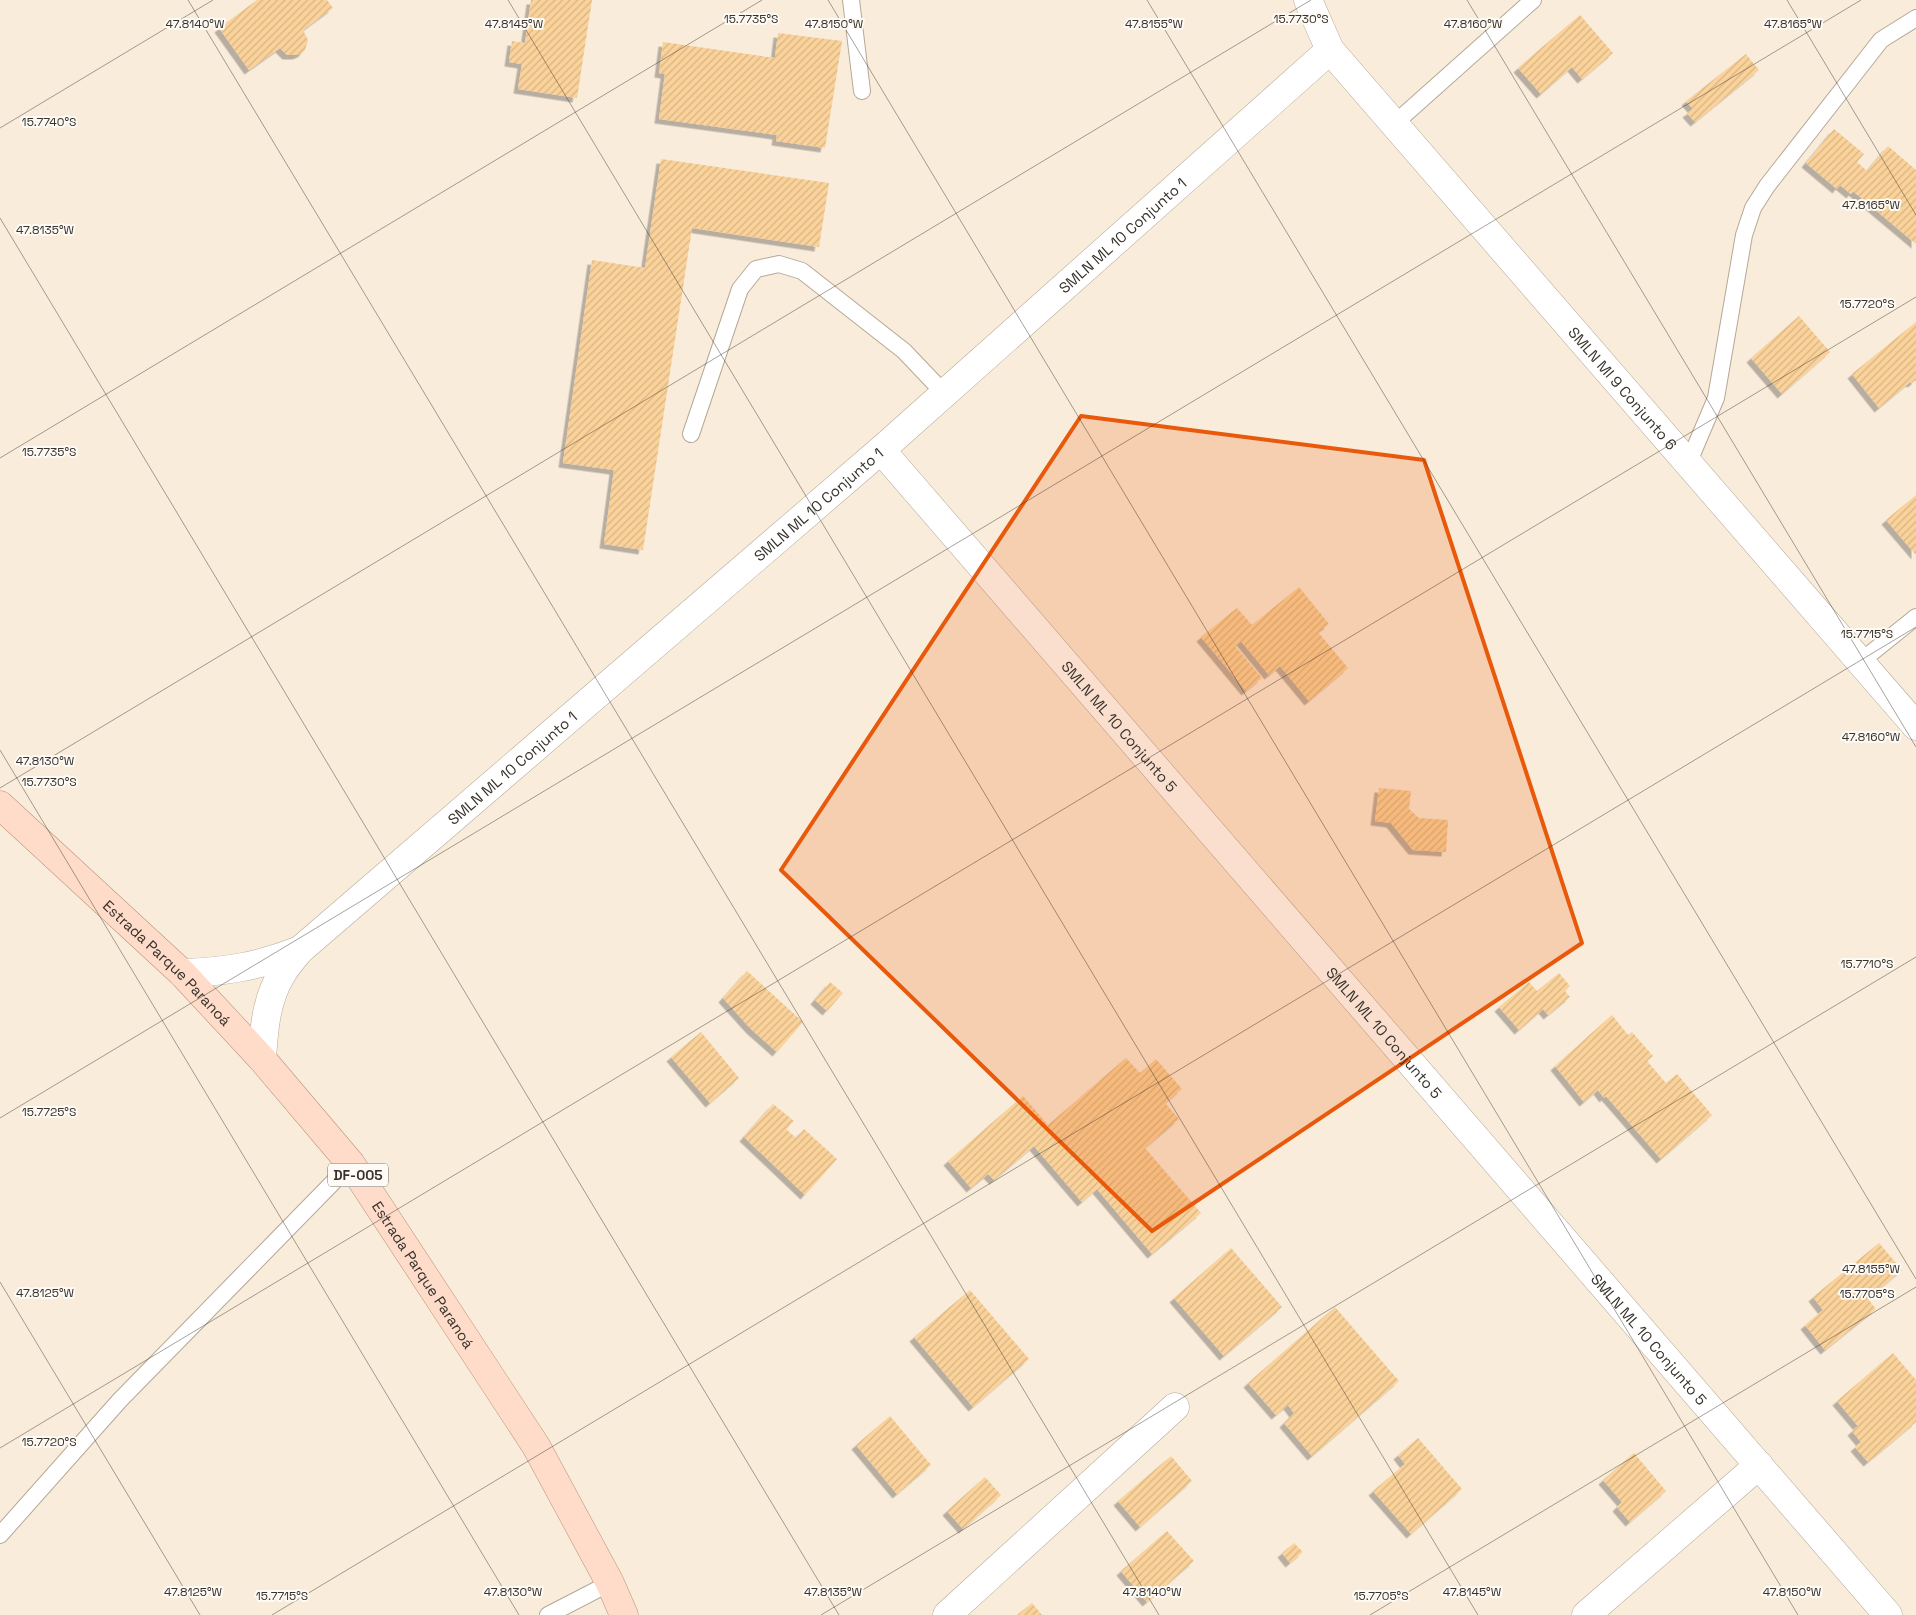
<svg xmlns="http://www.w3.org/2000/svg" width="1916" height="1615" viewBox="0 0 1916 1615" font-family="'Space Grotesk',sans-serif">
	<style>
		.building { fill: url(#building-hatch); filter: url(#shadow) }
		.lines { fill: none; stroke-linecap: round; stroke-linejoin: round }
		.service-casing { stroke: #b5a897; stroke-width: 18 }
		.minor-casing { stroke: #b5a897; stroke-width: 29 }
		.primary-casing { stroke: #b8927a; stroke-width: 29 }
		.service { stroke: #fff; stroke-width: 16 }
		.minor { stroke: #fff; stroke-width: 28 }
		.primary { stroke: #fedcc9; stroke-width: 28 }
		.marked { fill: #e8590c; fill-opacity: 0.2; stroke: #e8590c; stroke-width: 4; stroke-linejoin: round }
		.ticks { fill: none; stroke: #37322b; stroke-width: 1; stroke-opacity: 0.45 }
		.labels { text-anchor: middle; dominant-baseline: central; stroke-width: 4; stroke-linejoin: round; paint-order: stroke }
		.shield { fill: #fefbf7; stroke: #736e68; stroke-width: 1 }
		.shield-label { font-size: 14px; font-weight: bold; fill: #37322b }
		.street-label { font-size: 15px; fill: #37322b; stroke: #fefbf7 }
		.ticks-label { font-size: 12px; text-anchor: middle; fill: #37322b; stroke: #fefbf7; stroke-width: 4; stroke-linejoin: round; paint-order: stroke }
	</style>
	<defs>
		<pattern id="building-hatch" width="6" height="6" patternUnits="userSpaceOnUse" patternTransform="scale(1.25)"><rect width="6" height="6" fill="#fad29a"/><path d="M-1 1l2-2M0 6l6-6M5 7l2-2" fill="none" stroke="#d7b585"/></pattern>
		<filter id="shadow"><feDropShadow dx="-4.5" dy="4.5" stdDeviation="0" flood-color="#0004"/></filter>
	</defs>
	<rect width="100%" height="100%" fill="#faecda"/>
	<path class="building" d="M257,0H327L333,8L303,30L308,40L305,50L302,53L297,55H287L280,48L249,70L219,28Z
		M531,0H592L577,98L518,89L522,64L509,62L512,41L525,43Z
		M1580,15L1613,53L1582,79L1572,67L1541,94L1518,68Z
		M778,33L842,41L825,148L776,141L777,135L659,119L665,74L659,73L663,42L775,58Z
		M1746,54L1759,70L1695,122L1687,113L1693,109L1686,101Z
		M1834,129L1864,154L1857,162L1867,171L1888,146L1916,170V244L1853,191L1851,194L1840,185L1837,189L1806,163Z
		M661,159L829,183L819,247L692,228L643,550L604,544L614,470L563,463L592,260L645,268Z
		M1799,316L1830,352L1782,394L1751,358Z
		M1916,322V380L1912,383L1910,382L1879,408L1852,374Z
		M1916,495V555L1886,520Z
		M1299,587L1329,624L1318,632L1348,668L1309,701L1280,666L1269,675L1241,641L1235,646L1262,678L1246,691L1201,637L1237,608L1252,625Z
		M1379,788L1411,791L1409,809L1419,818L1448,820L1446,852L1413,850L1391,823L1375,821Z
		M747,971L803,1022L777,1052L751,1029L723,998Z
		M1559,973L1570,986L1565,991L1570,997L1548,1015L1543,1009L1519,1030L1499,1007L1529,982L1537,991Z
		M830,982L843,993L827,1011L815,1000Z
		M1612,1015L1628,1035L1632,1032L1653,1056L1647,1061L1666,1083L1677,1074L1712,1115L1661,1159L1606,1096L1604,1098L1598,1090L1584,1102L1555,1066Z
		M701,1032L739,1078L710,1103L671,1057Z
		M1126,1058L1140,1073L1156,1059L1182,1089L1165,1103L1179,1119L1145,1148L1201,1213L1152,1254L1097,1189L1082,1202L1034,1146L994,1180L988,1174L971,1188L948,1161L1023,1096L1048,1125Z
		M773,1104L794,1121L786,1129L796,1138L804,1129L837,1159L805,1195L744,1137Z
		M1879,1243L1902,1270L1868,1299L1876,1309L1825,1350L1805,1325L1823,1310L1813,1297Z
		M1231,1248L1282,1307L1224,1356L1174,1298Z
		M970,1290L1029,1359L973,1407L914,1337Z
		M1335,1307L1399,1381L1312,1456L1284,1423L1294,1413L1288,1405L1276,1415L1248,1383Z
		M1893,1353L1916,1380V1422L1868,1462L1855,1447L1861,1442L1852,1431L1858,1426L1837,1401Z
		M890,1416L931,1465L897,1494L856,1445Z
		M1418,1438L1462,1489L1411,1534L1373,1491L1405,1464L1398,1455Z
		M1634,1453L1666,1491L1630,1522L1617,1507L1622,1502L1603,1480Z
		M1171,1456L1192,1481L1140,1527L1118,1501Z
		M985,1477L1001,1495L963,1529L947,1511Z
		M1167,1531L1194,1561L1147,1602L1121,1571Z
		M1294,1543L1303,1552L1290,1563L1282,1553Z
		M1032,1603L1042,1615H1017Z"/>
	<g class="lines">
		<g class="service-casing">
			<path id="service" d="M851,0L862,91
				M1394,124L1533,0
				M691,434L740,289L756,269L779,264L802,271L904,351L944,393
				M1688,464L1716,398L1744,235L1753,208L1767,186L1881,40L1916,18
				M1860,662L1916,617
				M0,1535L120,1400L351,1164
				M548,1615L610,1583"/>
		</g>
		<g class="minor-casing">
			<g id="minor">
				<path id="s1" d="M1308,0L1330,50L1916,726"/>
				<path id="s2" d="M881,450L1888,1615"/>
				<path d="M182,973C225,972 260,966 300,950"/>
				<path id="s3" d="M262,1059C264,1029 266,998 283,972C288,964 294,957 300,950L881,450L1330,50"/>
				<path d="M947,1615L1175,1407"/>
				<path d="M1586,1615L1759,1465"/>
			</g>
		</g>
		<g class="primary-casing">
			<g id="primary">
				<path id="s4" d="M0,805L182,973L262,1059L351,1164L536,1446L610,1583L624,1615"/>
			</g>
		</g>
		<use href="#service" class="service"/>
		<use href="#minor" class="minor"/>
		<use href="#primary" class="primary"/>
	</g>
	<path class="marked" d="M1081,416L1424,460L1582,943L1152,1231L781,870Z"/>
	<path class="ticks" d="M188,0L1159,1615M508,0L1478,1615M828,0L1798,1615M1147,0L1916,1279M1467,0L1916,747M1787,0L1916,215M0,128L213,0M0,218L839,1615M0,458L762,0M0,750L519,1615M0,788L1311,0M0,1118L1861,0M0,1282L200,1615M0,1448L1916,297M272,1615L1916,627M821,1615L1916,957M1370,1615L1916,1287"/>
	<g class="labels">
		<rect class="shield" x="328" y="1163.5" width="60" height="23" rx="4"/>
		<g class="shield-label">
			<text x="358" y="1175">DF-005</text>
		</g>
		<g class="street-label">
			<text stroke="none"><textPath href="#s3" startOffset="1208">SMLN ML 10 Conjunto 1</textPath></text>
			<text stroke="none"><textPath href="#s1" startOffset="502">SMLN MI 9 Conjunto 6</textPath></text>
			<text stroke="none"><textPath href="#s3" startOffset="802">SMLN ML 10 Conjunto 1</textPath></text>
			<text stroke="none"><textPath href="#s2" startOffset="365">SMLN ML 10 Conjunto 5</textPath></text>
			<text stroke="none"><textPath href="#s3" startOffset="398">SMLN ML 10 Conjunto 1</textPath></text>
			<text stroke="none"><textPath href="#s4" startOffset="230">Estrada Parque Paranoá</textPath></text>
			<text stroke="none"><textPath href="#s2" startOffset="770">SMLN ML 10 Conjunto 5</textPath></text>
			<text stroke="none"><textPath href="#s4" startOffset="635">Estrada Parque Paranoá</textPath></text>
			<text stroke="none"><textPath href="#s2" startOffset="1175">SMLN ML 10 Conjunto 5</textPath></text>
		</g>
	</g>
	<g class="ticks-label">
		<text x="1301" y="23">15.7730°S</text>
		<text x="751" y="23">15.7735°S</text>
		<text x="195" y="28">47.8140°W</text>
		<text x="514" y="28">47.8145°W</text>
		<text x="834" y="28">47.8150°W</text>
		<text x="1154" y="28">47.8155°W</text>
		<text x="1473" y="28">47.8160°W</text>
		<text x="1793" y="28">47.8165°W</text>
		<text x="49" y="126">15.7740°S</text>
		<text x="1871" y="209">47.8165°W</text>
		<text x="45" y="234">47.8135°W</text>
		<text x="1867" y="308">15.7720°S</text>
		<text x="49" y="456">15.7735°S</text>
		<text x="1867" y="638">15.7715°S</text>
		<text x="1871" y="741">47.8160°W</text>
		<text x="45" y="765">47.8130°W</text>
		<text x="49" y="786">15.7730°S</text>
		<text x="1867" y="968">15.7710°S</text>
		<text x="49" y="1116">15.7725°S</text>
		<text x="1871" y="1273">47.8155°W</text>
		<text x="45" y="1297">47.8125°W</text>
		<text x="1867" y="1298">15.7705°S</text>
		<text x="49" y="1446">15.7720°S</text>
		<text x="193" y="1596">47.8125°W</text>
		<text x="513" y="1596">47.8130°W</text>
		<text x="833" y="1596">47.8135°W</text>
		<text x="1152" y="1596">47.8140°W</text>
		<text x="1472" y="1596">47.8145°W</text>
		<text x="1792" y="1596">47.8150°W</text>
		<text x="282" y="1600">15.7715°S</text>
		<text x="1381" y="1600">15.7705°S</text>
	</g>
</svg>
